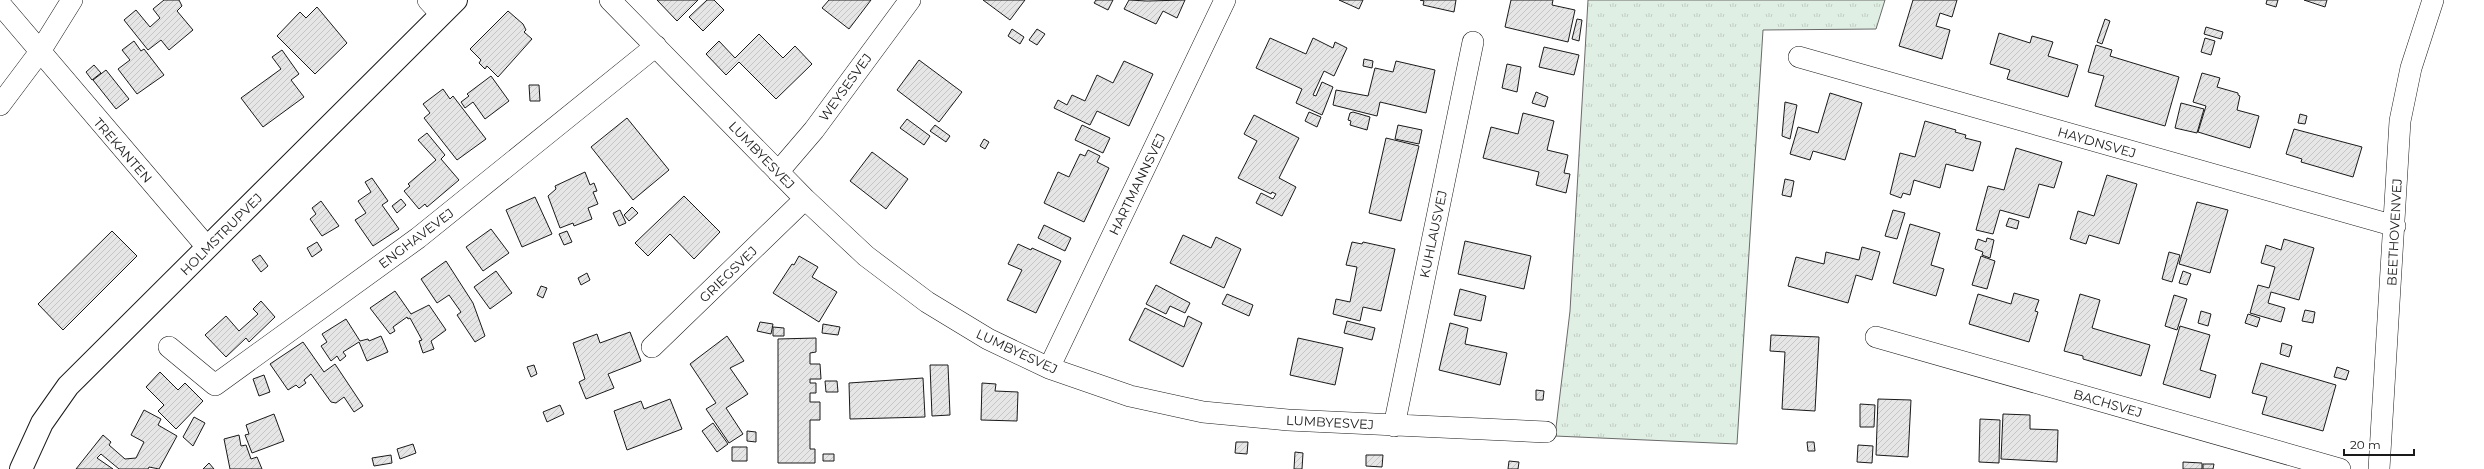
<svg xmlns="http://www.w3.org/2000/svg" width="2484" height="469" viewBox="0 0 2484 469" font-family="Montserrat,sans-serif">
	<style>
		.grass { fill: url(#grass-tufts); stroke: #6a6a6a }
		.building { fill: url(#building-hatch); stroke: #1a1a1a }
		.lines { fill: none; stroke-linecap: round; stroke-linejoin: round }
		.street-casing { stroke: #1a1a1a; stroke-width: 22 }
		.secondary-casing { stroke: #1a1a1a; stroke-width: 24 }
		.street { stroke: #fff; stroke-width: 21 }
		.secondary { stroke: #fff; stroke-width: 22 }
		.labels { text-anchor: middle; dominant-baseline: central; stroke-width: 3; stroke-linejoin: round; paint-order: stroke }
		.street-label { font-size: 13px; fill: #1a1a1a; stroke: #fff }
	</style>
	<defs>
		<pattern id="grass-tufts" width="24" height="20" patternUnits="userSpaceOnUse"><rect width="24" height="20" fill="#e0efe3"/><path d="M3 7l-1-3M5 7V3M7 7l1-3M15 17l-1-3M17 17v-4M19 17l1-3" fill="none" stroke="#c0ccc2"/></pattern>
		<pattern id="building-hatch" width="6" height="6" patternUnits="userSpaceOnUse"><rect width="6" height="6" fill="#e6e6e6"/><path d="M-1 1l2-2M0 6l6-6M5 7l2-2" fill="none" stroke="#c5c5c5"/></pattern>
	</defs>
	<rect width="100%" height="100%" fill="#fff"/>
	<path class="grass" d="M1588,0H1885L1876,29L1763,30L1737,444L1555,436L1570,311Z"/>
	<path class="building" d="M164,0H179L182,6L177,11L193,30L169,50L161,40L148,50L124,20L136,10L150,27L160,18L153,9Z
		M657,0H698L677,21Z
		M707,0H714L724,10L703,31L689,17Z
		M829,0H871L849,29L822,8Z
		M983,0H1025L1010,20Z
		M1096,0H1113L1108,10L1094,3Z
		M1129,0L1147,1L1185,0L1177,18L1163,11L1156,24L1124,9Z
		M1339,0H1363L1359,9Z
		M1420,0H1456L1454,12L1423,5L1424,1Z
		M1511,0H1553L1552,5L1575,10L1568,42L1505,27Z
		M1913,0H1957L1952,17L1940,13L1936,26L1950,30L1942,59L1899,46Z
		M2267,0H2278L2276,7L2266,4Z
		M2304,0H2327L2325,7Z
		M317,7L347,43L315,74L277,36L300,12L306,18Z
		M508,11L523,24L526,30L524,32L532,39L498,77L487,66L485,69L479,63L481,60L470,49Z
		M1577,19L1582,20L1579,41L1572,39Z
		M2105,19L2110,21L2102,44L2097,42Z
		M2206,27L2223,32L2221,39L2204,34Z
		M1012,29L1024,37L1020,44L1008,36Z
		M1037,29L1045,34L1037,45L1029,40Z
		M1999,33L2030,43L2032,36L2053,42L2048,56L2078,65L2068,97L2007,79L2010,70L1990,64Z
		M759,34L783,58L795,46L812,64L776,99L739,62L726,75L706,54L719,41L735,58Z
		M1270,38L1306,54L1313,38L1333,48L1335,42L1347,48L1334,76L1324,71L1313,95L1316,96L1322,82L1333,87L1322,115L1296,103L1302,89L1256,68Z
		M2205,38L2215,41L2211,55L2201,52Z
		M134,41L141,51L144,49L164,75L137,94L118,69L130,60L122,50Z
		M2096,45L2112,50L2110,56L2179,77L2165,126L2095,106L2104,76L2088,72Z
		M1544,47L1579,55L1574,75L1539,67Z
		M282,50L299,74L291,80L304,97L263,127L241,98L281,69L272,57Z
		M1364,59L1373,61L1372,68L1363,66Z
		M919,60L962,92L939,122L897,90Z
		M1124,61L1153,74L1129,126L1097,111L1090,125L1054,108L1058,100L1067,105L1072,95L1085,101L1097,75L1113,83Z
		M1396,61L1435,70L1426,113L1380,102L1377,116L1333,105L1336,90L1368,96L1375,68L1393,72Z
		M1507,64L1521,67L1517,92L1502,88Z
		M94,65L101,73L92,80L86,72Z
		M106,70L129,99L116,109L93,80Z
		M2202,73L2220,78L2217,87L2238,93V95L2240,96L2237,110L2259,116L2250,148L2198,132L2206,106L2193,102Z
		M491,76L509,101L485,119L473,102L465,108L461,102L469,96L467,94Z
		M529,85H539L540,101H530Z
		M443,89L450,99L453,96L486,139L457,160L424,118L430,113L423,104Z
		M1536,92L1548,97L1545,107L1532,103Z
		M1830,93L1862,103L1845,160L1813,151L1810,160L1790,154L1798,127L1818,133Z
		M1785,102L1797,105L1790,139L1782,136Z
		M2181,103L2204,109L2197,133L2175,128Z
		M1309,112L1321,117L1317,127L1305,121Z
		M1353,112L1370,117L1367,130L1350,125L1351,121L1348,120L1350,113Z
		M1523,113L1554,121L1547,150L1568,155L1564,173L1570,174L1566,193L1536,185L1539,172L1483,158L1491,127L1518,134Z
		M2300,114L2307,116L2305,124L2298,123Z
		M1254,115L1299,138L1279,178L1296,187L1282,216L1256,203L1261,193L1273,199L1276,194L1272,192L1271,194L1238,178L1257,141L1244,134Z
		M627,118L669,170L633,200L591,147Z
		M907,119L930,136L924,145L900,128Z
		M1925,121L1956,130L1955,132L1966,135L1965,138L1981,142L1973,171L1946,164L1940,188L1914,180L1910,195L1903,193L1901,198L1890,194L1900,153L1915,157Z
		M935,125L950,136L946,142L930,131Z
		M1082,125L1110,138L1103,153L1075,140Z
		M1398,125L1422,130L1419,144L1395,139Z
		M2294,129L2362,147L2353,177L2301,162L2302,159L2286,154Z
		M427,133L445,155L441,159L459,180L427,207L425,204L419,209L404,191L410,186L408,184L436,160L418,140Z
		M1386,138L1419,146L1401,221L1369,213Z
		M984,139L989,142L985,149L980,146Z
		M2016,148L2062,162L2054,188L2039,184L2029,218L2000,210L1993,234L1976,230L1988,186L2004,190Z
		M1088,150L1100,156L1097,162L1109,168L1084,222L1044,203L1058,172L1069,177L1080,154L1085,156Z
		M872,152L908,179L886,209L850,181Z
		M585,172L590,185L594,183L597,191L593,192L598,204L588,208L592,219L574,226L573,223L560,228L548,196L556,189L555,186Z
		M2107,175L2137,184L2119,244L2089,235L2086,244L2070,239L2078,211L2094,216Z
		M372,178L388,201L382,205L399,229L373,246L355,220L366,213L358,201L371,192L365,182Z
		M1785,179L1794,181L1791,197L1782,195Z
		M684,196L720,232L694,259L670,234L648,256L635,243Z
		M535,197L552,234L522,247L506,210Z
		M401,199L406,205L397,213L392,206Z
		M321,201L339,226L322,236L310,219L316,214L312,208Z
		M2197,202L2228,210L2210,273L2179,264Z
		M632,207L638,213L629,221L624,215Z
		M620,210L626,223L619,226L613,213Z
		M1893,210L1905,213L1897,239L1885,236Z
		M2009,218L2019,221L2017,229L2006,226Z
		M1910,224L1940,233L1931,265L1944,269L1936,296L1893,283Z
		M1044,225L1071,238L1065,251L1038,238Z
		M491,229L509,253L483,271L466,247Z
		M112,231L137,256L63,330L38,304Z
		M567,231L572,242L564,245L559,234Z
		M1183,235L1211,248L1216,237L1241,249L1224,288L1170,263Z
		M1987,238L1994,240L1990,258L1982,255L1983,252L1975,249L1978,239L1986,242Z
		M2284,239L2314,248L2299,300L2271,292L2268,303L2285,308L2281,322L2250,313L2258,285L2269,288L2275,267L2261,263L2266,245L2281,250Z
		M1465,241L1531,256L1524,289L1458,274Z
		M317,242L322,250L312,257L307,248Z
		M1352,242L1362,244L1363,242L1395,249L1381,311L1363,307L1360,321L1333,314L1336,299L1350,302L1357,267L1346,265Z
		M1018,244L1031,250L1032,248L1061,261L1036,313L1007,300L1022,270L1008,264Z
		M1862,247L1880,252L1872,280L1856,275L1848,303L1788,286L1796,257L1824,264L1826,252L1859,260Z
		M2169,252L2180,255L2172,282L2162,279Z
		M260,255L268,266L261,272L252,260Z
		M799,256L818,267L812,277L837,292L819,322L773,293L792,264L794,265Z
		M1981,256L1995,261L1987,289L1972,285Z
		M446,261L473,303L485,336L475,342L457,315L461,312L449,295L437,303L421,279Z
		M496,271L512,293L490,309L474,287Z
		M2183,271L2191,274L2187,285L2179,283Z
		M587,273L590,280L581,285L578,278Z
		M1156,285L1190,303L1185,313L1170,306L1166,314L1146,304Z
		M541,286L547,288L543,298L537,295Z
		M1460,289L1486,296L1481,321L1454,315Z
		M395,291L411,314L429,305L446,330L431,341L434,349L423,353L419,341L422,340L410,318L408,319L407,317L393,327L395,331L390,334L370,308Z
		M2014,293L2039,300L2035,311L2038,312L2029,342L1969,324L1978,294L2011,304Z
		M1227,294L1253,305L1249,316L1222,304Z
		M2080,294L2100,300L2092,328L2150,345L2141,376L2083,359V356L2064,351Z
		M2174,295L2187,299L2177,330L2165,326Z
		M261,301L275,317L249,342L246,338L226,357L205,335L226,316L239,331L258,314L253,309Z
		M1145,308L1184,327L1188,316L1202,323L1183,367L1129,340Z
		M2305,310L2315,312L2313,323L2302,321Z
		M2201,311L2211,314L2208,326L2198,323Z
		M2248,314L2260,318L2257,327L2245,323Z
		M346,319L360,341L368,339L369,341L381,336L388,352L367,361L359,342L343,352L346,356L340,361L337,356L331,361L321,346L327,342L322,334Z
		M1347,321L1375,328L1372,340L1344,333Z
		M760,322L773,324L771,334L757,331Z
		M1450,323L1468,328L1465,344L1507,353L1500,385L1439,370Z
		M823,324L840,327L838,335L822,333Z
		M2180,326L2210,335L2200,370L2216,375L2210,398L2163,384Z
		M773,327L784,328V336H773Z
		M630,332L641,361L608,374L614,388L586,399L579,382L585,379L573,343L597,334L600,343Z
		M1771,335L1819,337L1815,411L1782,409L1785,352L1770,351Z
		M727,336L744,361L730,368L748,394L726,408L743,434L729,443L706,409L716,403L690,364Z
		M816,338V352L810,353V364H820L821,379H810V383H816V393H810V402H820V420H810V449H815V463H778V339Z
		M1298,338L1343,348L1335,385L1290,375Z
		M303,342L324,372L335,364L363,406L354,412L344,397L336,403L331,402L311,374L304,380L306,383L299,388L296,385L288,390L270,364Z
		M2282,343L2292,346L2289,357L2280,354Z
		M2261,363L2336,385L2323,431L2262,414L2267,397L2252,393Z
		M534,365L537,374L531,377L527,367Z
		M930,365H948L950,415L932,416Z
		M2337,367L2349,371L2346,380L2334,377Z
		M160,372L178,390L185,383L203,401L176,429L158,411L164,405L146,387Z
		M264,375L270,392L259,396L253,379Z
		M923,378L925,417L850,419L849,383Z
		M825,381H837L838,392H826Z
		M982,383L996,384L995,391L1018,392L1017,421L981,420Z
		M1536,390L1544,391L1543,400H1536Z
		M670,399L682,429L627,450L614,411L641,401L644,409Z
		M1878,399L1911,400L1908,457L1876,455Z
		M1860,404L1875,405L1874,427H1860Z
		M560,405L564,414L547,422L543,412Z
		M144,410L161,419L158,425L177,436L159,469L149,467L148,469H119L101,454L97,458L113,469H76L103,435L111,442L109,445L125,459L136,458L144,442L131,435Z
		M274,414L284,441L252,453L245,435L249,434L246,425Z
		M2003,414L2030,415V429L2058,430L2057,462L2001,459Z
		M194,417L205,423L193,446L183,437Z
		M1980,419L2000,420L1999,463L1979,462Z
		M713,423L728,444L717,452L702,431Z
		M747,431L756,432V442L747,441Z
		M239,435L241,446L246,445L251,459L257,457L262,469H230L224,439Z
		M1236,442H1248L1247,454L1235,453Z
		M1807,442H1814L1815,451H1808Z
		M413,444L416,453L400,459L397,449Z
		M1858,445L1873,446L1872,463L1857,462Z
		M732,447H747V461H732Z
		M1295,452L1303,453L1302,469H1294Z
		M823,454H834V461H823Z
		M391,455L392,463L374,466L372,458Z
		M1366,455H1383L1382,467L1366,466Z
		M1509,461L1519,462L1518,469H1508Z
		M2183,462L2202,463V469H2183Z
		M209,463L214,469H203Z
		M2203,464H2214L2213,469H2203Z"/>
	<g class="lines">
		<g class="street-casing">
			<path id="street" d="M428,0L441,14
				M610,0L805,199L866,256L927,302L988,339L1049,368L1130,396L1203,412L1288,420L1546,432
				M0,4L207,247
				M1799,57L2395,226
				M0,105L39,53L72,0
				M778,172L814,130L910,0
				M1876,337L2340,469
				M169,347L215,385L418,238L656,46
				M652,347L805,199
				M1049,368L1225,0
				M1394,426L1473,42
				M2379,469L2400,121L2411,68L2433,0"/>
		</g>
		<g class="secondary-casing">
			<path id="secondary" d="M21,469L42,423L68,386L456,0"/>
		</g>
		<use href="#street" class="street"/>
		<use href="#secondary" class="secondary"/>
	</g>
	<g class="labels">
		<g class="street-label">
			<text transform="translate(845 87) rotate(-54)">WEYSESVEJ</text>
			<text transform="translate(2097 142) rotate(16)">HAYDNSVEJ</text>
			<text transform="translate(123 150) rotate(49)">TREKANTEN</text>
			<text transform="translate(762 155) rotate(46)">LUMBYESVEJ</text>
			<text transform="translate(1137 184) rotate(-64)">HARTMANNSVEJ</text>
			<text transform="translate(2394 232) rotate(-87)">BEETHOVENVEJ</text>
			<text transform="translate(221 234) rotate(-45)">HOLMSTRUPVEJ</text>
			<text transform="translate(1433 234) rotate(-78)">KUHLAUSVEJ</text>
			<text transform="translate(416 238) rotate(-37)">ENGHAVEVEJ</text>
			<text transform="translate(728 274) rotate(-44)">GRIEGSVEJ</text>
			<text transform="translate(1017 351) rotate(25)">LUMBYESVEJ</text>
			<text transform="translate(2108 403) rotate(16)">BACHSVEJ</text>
			<text transform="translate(1330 422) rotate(3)">LUMBYESVEJ</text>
		</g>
	</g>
	<path d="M2344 449v6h70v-6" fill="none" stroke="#1a1a1a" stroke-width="2"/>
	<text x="2350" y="449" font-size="12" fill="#1a1a1a" stroke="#ffffff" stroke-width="3" paint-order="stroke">20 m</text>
</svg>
